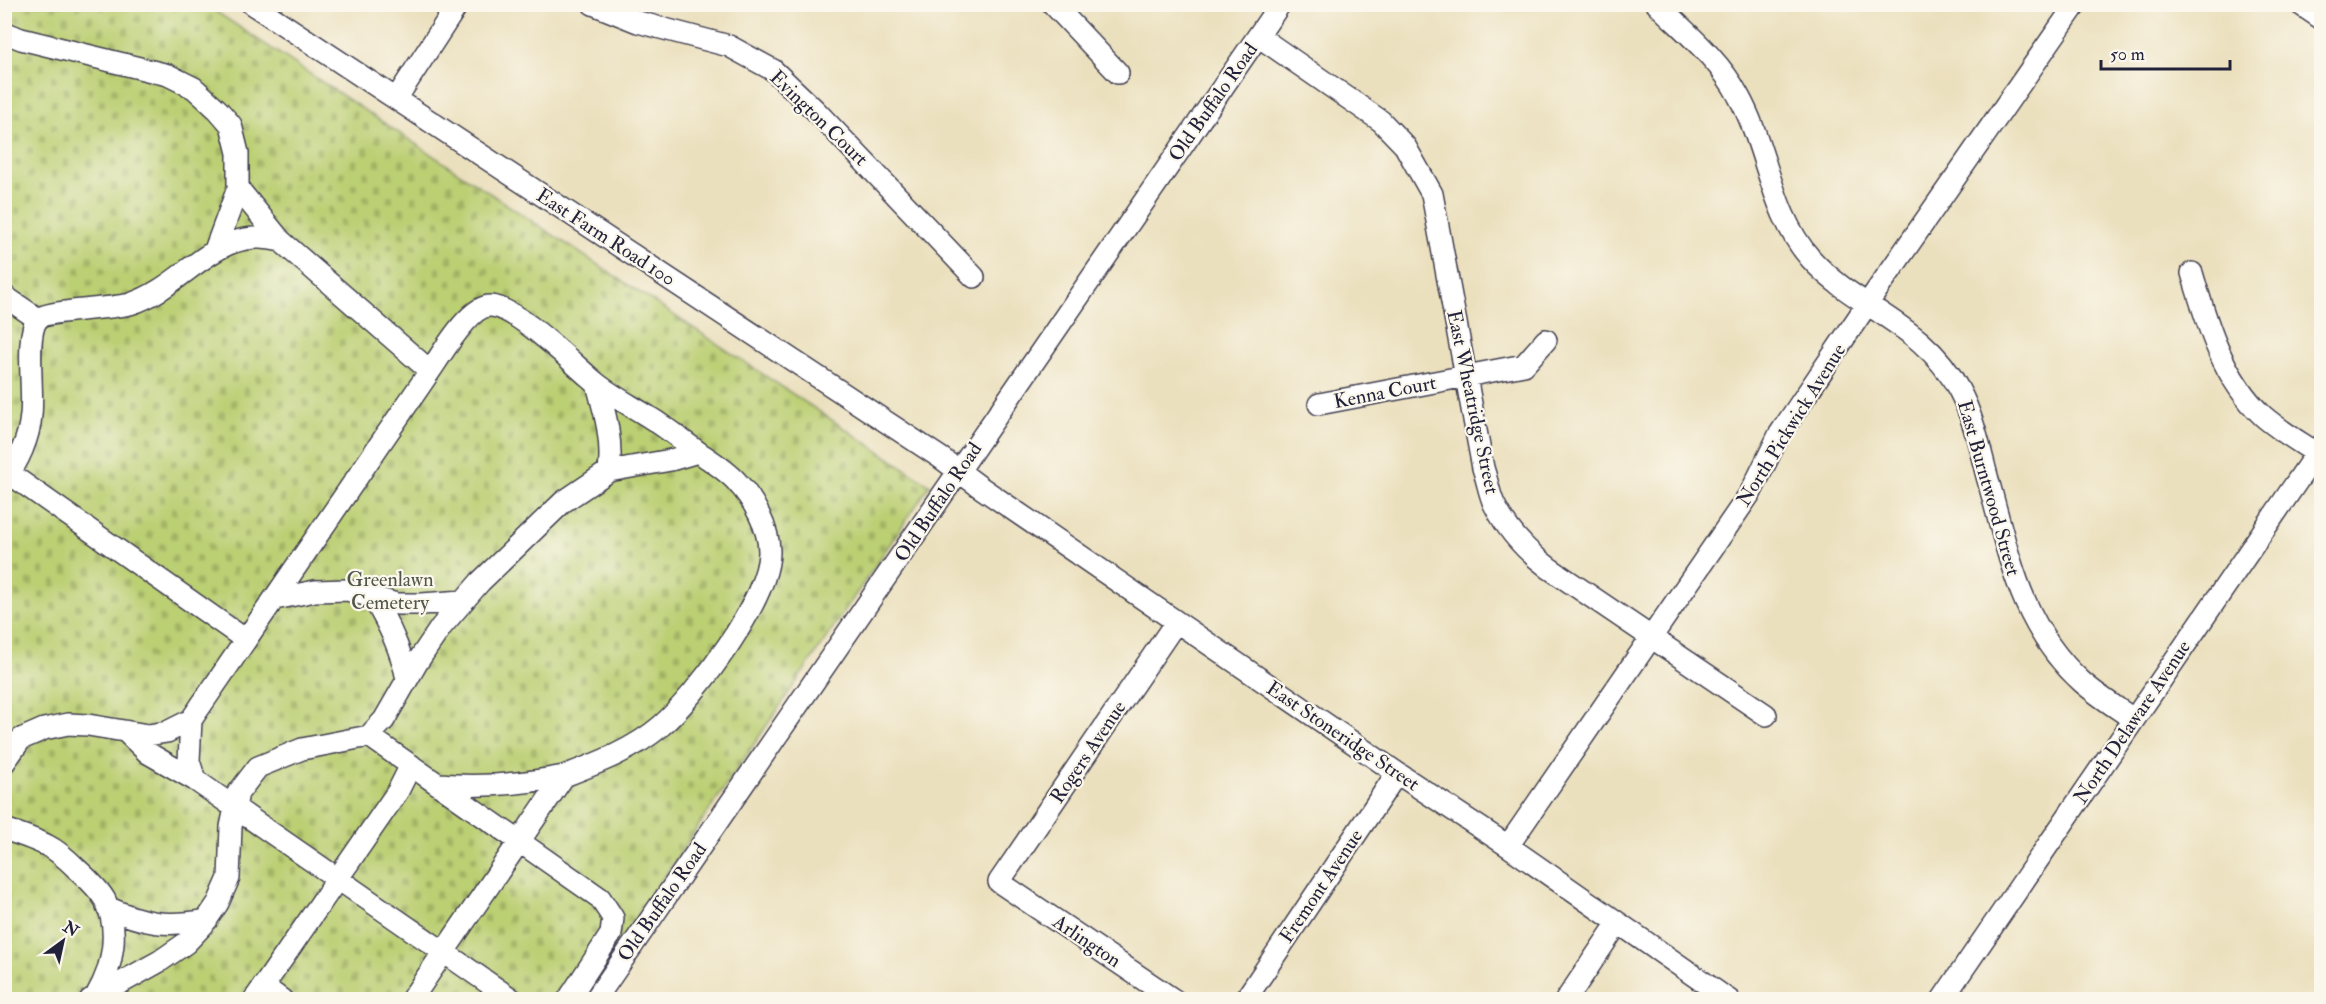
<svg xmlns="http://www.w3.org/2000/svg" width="2326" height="1004" viewBox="0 0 2326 1004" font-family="'IM FELL Double Pica',serif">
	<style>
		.cemetery { fill: url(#cemetery-stones); stroke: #6e7857; stroke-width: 1.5 }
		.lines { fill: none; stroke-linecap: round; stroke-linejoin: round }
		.minor-casing { stroke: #403e4f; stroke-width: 24 }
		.minor { stroke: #fff; stroke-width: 21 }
		.labels { text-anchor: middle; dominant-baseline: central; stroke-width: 4.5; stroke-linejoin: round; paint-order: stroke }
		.street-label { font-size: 20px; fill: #22223b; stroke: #fbf7ec }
		.park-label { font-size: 20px; fill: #50564c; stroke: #fbf7ec }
	</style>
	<defs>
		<pattern id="cemetery-stones" width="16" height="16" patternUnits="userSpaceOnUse" patternTransform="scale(1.5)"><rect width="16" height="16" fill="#bbcf73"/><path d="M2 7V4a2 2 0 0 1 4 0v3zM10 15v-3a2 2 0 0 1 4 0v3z" fill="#a0b164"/></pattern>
	</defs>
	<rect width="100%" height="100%" fill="#fbf7ec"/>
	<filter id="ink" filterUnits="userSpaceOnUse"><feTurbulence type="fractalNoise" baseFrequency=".0167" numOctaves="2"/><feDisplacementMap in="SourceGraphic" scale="12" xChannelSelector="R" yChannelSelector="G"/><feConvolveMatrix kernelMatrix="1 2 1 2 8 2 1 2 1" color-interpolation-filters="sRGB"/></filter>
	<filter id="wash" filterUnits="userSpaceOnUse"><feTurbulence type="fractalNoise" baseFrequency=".008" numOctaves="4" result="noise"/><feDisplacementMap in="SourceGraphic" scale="24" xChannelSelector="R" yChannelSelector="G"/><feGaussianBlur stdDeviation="1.35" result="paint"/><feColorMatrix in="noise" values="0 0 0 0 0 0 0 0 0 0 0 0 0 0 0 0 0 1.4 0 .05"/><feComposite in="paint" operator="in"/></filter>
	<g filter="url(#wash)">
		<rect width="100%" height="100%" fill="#ebe0be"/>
		<path class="cemetery" d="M5,5H206L930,485L581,999L5,1000Z"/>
	</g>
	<g filter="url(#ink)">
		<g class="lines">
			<g class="minor-casing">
				<path id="minor" d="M252,4L941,458L980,487L1397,773L1508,846L1729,1000
					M593,4L638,22L729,46L773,70L815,110L974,277
					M1053,4L1118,73
					M1657,4C1685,32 1719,59 1738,95C1768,148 1770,213 1811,259C1857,310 1924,323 1959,390C1974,418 1980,450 1988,480C2009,555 2021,627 2082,682C2098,696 2116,707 2133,719
					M2300,4L2322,19
					M4,32L21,39L168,75L194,88L218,110L231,125L238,153V188L281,241
					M1258,36L1381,121L1405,146L1432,194L1483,468C1487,479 1489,493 1494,504C1507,530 1526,551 1549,568L1766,715
					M396,99L458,4
					M215,250L238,188
					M2192,273C2207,324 2223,379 2263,416C2279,430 2298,441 2316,453
					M4,296L38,319
					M1319,404L1524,365L1546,340
					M609,471L671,460L698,452
					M10,474L246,640
					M4,482C18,461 29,440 31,415C34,392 25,336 37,320C44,310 113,309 130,304C187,286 216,223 281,241L430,371L191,720L189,761L195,780L513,1000
					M373,598C389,624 401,650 407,679
					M275,599L315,591L347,590L397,604H422L463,601
					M127,733L148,753L195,780
					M369,736L384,720L418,661L441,627L480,582L563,502L609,471C613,441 605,413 597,384
					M4,763L21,739L44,729L68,724L88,725L148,735L167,732L191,720
					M439,784C483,788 522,784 564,776
					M4,829C19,834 35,839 48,846C58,851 69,861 77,869C87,878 98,888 105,900C120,929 113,967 97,994
					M1508,846L1751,492L1779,435L1868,303L2076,4
					M107,907C144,924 166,927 207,920
					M263,986L282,1000
					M90,1000L160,961L186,943L203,925L218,903L229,878L231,827L238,793L258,767L302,749L369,736L600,898L613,918L611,934L568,1000
					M254,1000L398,791L411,765
					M411,1000L564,776C598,763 633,750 661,726C696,696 770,598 769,551C769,528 753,499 737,482C727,471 713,462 701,454C684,442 667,428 649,417C632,406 612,396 596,383C574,365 516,306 490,306C469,306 442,354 430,371
					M595,1000L1280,4
					M1174,1000L999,882L1176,622
					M1245,1000L1397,773
					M1566,1000L1618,923
					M1942,1000L2322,445"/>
			</g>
			<use href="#minor" class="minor"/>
		</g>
	</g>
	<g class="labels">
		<g class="street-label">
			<text transform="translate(1213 102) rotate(-55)">Old Buffalo Road</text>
			<text transform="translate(819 118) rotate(44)">Evington Court</text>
			<text transform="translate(606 237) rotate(33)">East Farm Road 100</text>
			<text transform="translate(1385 392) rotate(-11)">Kenna Court</text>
			<text transform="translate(1473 402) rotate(78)">East Wheatridge Street</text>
			<text transform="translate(1791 425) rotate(-58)">North Pickwick Avenue</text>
			<text transform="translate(1989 488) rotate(74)">East Burntwood Street</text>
			<text transform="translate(938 502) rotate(-56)">Old Buffalo Road</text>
			<text transform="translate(2132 722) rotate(-56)">North Delaware Avenue</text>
			<text transform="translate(1343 736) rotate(34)">East Stoneridge Street</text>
			<text transform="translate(1088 752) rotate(-56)">Rogers Avenue</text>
			<text transform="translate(1321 886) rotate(-56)">Fremont Avenue</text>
			<text transform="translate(662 902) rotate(-55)">Old Buffalo Road</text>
			<text transform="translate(1087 941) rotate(34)">Arlington</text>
		</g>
		<g class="park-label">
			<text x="390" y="579">Greenlawn<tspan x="390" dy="23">Cemetery</tspan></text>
		</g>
	</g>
	<rect width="2326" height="1004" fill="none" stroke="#fbf7ec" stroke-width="24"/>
	<g transform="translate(63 941) rotate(33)" stroke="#fbf7ec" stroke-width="4.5" paint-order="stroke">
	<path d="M0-4.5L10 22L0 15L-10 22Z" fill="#22223b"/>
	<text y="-9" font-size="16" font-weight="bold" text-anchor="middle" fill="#22223b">N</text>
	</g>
	<path d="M2101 60v9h129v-9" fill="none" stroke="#22223b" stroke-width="3"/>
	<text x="2110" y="60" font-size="18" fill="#22223b" stroke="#fbf7ec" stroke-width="4.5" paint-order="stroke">50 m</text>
</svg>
